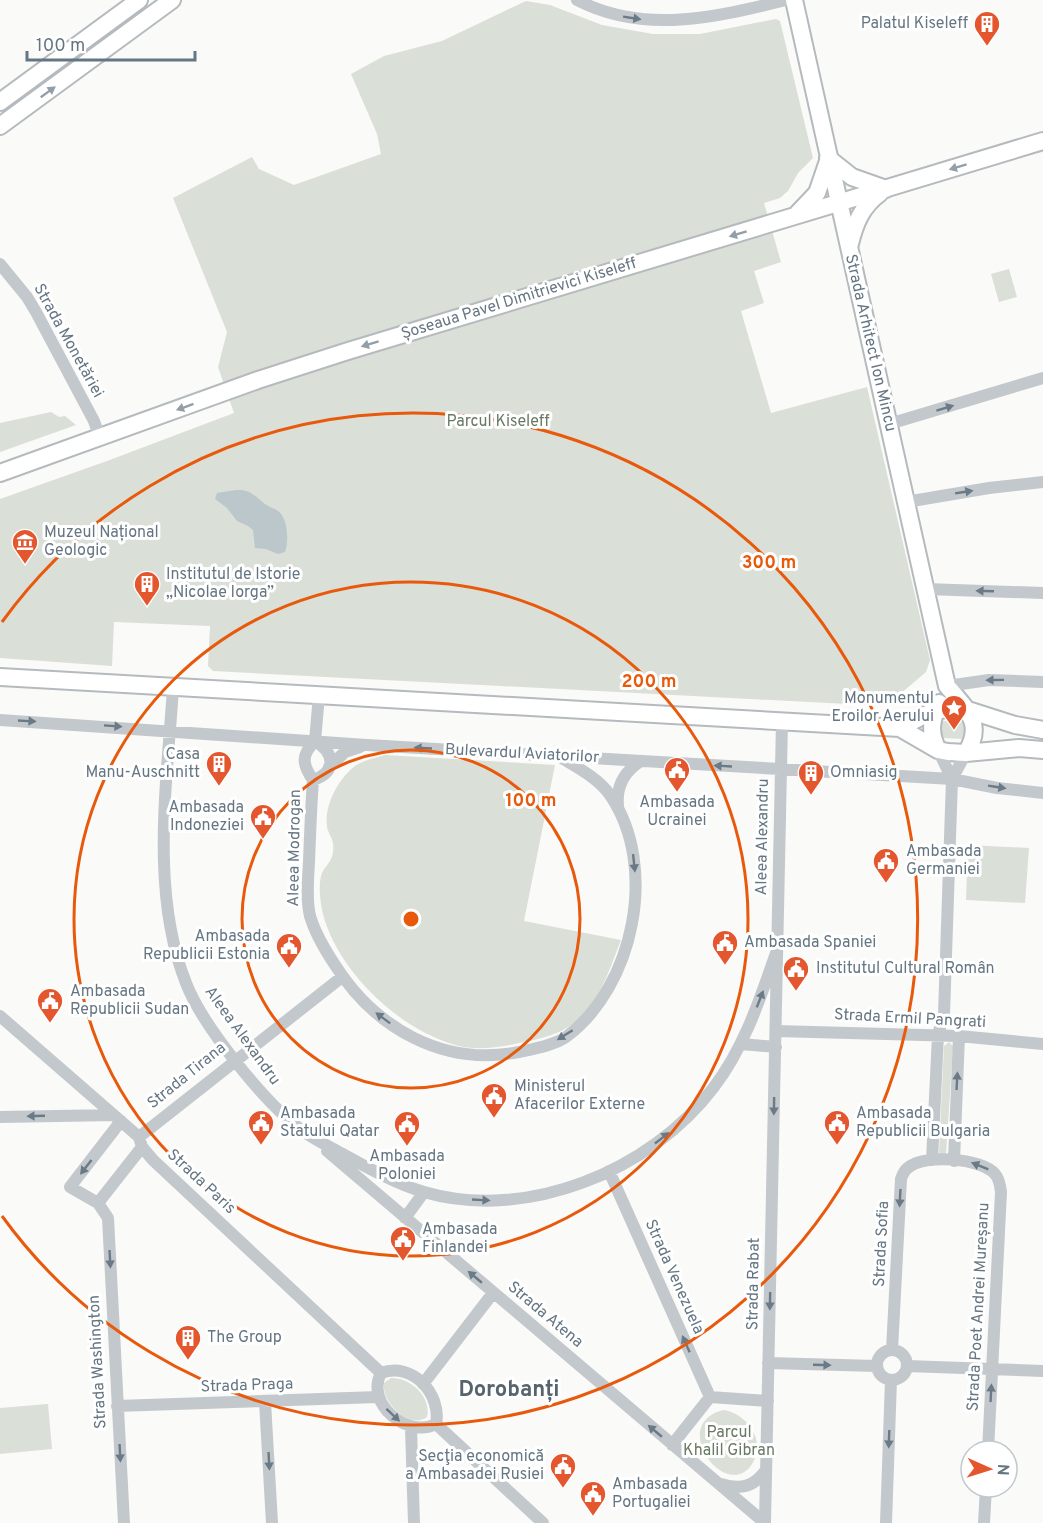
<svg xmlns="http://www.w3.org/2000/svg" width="1043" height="1523" viewBox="0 0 1043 1523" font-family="Overpass,sans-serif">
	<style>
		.green { fill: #dadfd7 }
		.water { fill: #bbc7cb }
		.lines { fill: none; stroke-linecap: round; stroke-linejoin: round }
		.major-casing { stroke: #b5babe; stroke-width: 20 }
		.minor { stroke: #c3c8cc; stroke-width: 12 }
		.major { stroke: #fff; stroke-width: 16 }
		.oneway { fill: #6a7a87 }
		.oneway2 { fill: #939fa8 }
		.ring { fill: none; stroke: #e8590c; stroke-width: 3 }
		.labels { text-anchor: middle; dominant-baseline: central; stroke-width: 6; stroke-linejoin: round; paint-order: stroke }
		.poi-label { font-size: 16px; fill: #657683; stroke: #fff; text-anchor: start }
		.street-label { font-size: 16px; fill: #657683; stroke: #fff }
		.park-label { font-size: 16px; fill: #687a64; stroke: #fff }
		.district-label { font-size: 22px; font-weight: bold; fill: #57646e; stroke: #fff }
		.centre { fill: #e8590c; stroke: #fff; stroke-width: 3 }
		.ring-label { font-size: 18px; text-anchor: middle; font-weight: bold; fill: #e8590c; stroke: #fff; stroke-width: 6; stroke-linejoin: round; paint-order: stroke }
	</style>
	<rect width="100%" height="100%" fill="#fafaf8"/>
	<path class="green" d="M526,1L550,5L602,25L653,34H700L776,19L780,21L813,158L798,173L788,191L780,198L764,203L781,262L754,271L764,303L741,311L771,413L867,387L930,660L926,672L886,706L213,671L208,666L210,626L114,622L112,666L0,658V499L107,461L234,413L218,367L227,332L173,198L252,157L259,169L294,185L381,154L377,134L351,74L384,56L442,41Z
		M1009,269L1017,297L999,302L991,274Z
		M51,412L59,417L65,416L76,425L0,452V423Z
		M942,721L965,722L968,726L964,739L942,738L939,725Z
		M385,755L555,765L524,921L621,940C611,965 602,996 582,1016C567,1032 545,1038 524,1042C501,1047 475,1052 452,1044C399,1028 342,974 325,921C321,908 318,890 321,876C325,863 335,863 333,843C332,837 327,831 327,826C324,805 339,778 355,766C364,760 375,758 385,755Z
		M968,845L1029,848L1025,903L966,900Z
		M949,1042L953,1046L946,1155H940L939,1152L944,1046Z
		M391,1378C410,1377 432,1397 427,1417C409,1430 381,1402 384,1383Z
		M48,1404L52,1449L0,1454V1408Z
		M723,1410C747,1413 767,1441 752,1464C727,1503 667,1425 723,1410Z"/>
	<path class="water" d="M236,490C250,489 255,496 265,504C269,507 274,508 278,511C288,518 289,542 285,552L278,554L266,549L255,548L253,530L248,526L237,521L227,508L215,499L217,493Z"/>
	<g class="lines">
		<g class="major-casing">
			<path id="major" d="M794,0L947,686C966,709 985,723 966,753
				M0,102L139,0
				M0,126L172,0
				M828,158L852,177L886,189
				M798,213L817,193L828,161
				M850,244C855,223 862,206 880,193
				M0,473L258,380L348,351L1043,141
				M0,677L900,728L938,750L948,752L966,753L1019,748L1043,750
				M900,728C924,715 937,706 965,709L1015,725L1043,730
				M938,750C929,733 931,720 939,703"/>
		</g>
		<path class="minor" d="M577,0C644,35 717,17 786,0
			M0,264L27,297L36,312L94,421L100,438
			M889,424L1043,378
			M906,502L989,488L1043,482
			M926,589L1043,593
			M947,686L989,680L1043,682
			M173,688C167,783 150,892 186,983C202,1025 268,1108 306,1133C316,1140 328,1146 339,1152C366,1167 394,1183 424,1192C526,1222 651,1171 714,1087C744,1048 760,999 776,953
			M319,695L315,741C301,755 302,764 313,780C311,808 310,835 309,862C308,879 306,899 310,916C315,933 325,950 335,965C375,1028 443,1067 519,1052C533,1049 555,1045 566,1037C634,987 659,866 610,795C598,778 578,768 560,757
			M0,720L367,745L952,779L997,788L1043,793
			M938,750L952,779
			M329,767L345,752L360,747
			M313,780C337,772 335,753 315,741
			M618,806C616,786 625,771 641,761
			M0,1016L139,1137L142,1147L153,1160L381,1373
			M776,1031L959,1036L1043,1044
			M741,1044L776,1047
			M0,1117L114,1115
			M121,1121L70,1187L98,1203L108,1218L124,1523
			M139,1137L342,977
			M327,1151L765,1523
			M932,1160L938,1035L944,1014L952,779L966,753
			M954,1161L959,1036
			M609,1171L710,1397
			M98,1203L142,1147
			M405,1218L424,1192
			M877 1365a15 15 0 1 1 30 0a15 15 0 1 1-30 0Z
			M892,1350L901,1179C903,1174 904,1170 909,1167C925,1154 981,1158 995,1174C1000,1180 1000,1186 1001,1192L988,1451
			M768,1363L877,1366
			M907,1366L1043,1371
			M381,1373C365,1403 407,1439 436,1424
			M381,1373C412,1361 442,1394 436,1424
			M423,1384L493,1293
			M265,1402L272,1523
			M117,1406L378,1397
			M436,1424L543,1523
			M411,1428L414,1523
			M672,1445L710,1397L768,1401
			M721,1484C741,1490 754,1487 766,1470
			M765,1522L782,722
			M886,1523L891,1380
			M984,1523L986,1487"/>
		<use href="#major" class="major"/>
	</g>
	<defs><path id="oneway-solid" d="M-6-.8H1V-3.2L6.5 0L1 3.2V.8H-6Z" transform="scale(1.5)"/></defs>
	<g class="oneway">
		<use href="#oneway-solid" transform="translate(632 18) rotate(9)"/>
		<use href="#oneway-solid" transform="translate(945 408) rotate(-17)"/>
		<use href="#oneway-solid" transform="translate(964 492) rotate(-9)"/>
		<use href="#oneway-solid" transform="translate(985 591) rotate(-178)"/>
		<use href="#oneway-solid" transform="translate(995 680) rotate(179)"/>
		<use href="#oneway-solid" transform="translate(27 721) rotate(3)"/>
		<use href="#oneway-solid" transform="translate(113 726) rotate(4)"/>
		<use href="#oneway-solid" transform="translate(423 748) rotate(-177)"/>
		<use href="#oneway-solid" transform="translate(723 766) rotate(-177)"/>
		<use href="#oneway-solid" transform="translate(997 787) rotate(9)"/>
		<use href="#oneway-solid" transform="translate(634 863) rotate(84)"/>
		<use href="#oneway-solid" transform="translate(760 999) rotate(-69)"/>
		<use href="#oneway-solid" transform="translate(383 1018) rotate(-143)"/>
		<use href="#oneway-solid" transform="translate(565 1035) rotate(148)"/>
		<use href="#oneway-solid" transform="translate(957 1081) rotate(-87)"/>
		<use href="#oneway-solid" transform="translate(774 1106) rotate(91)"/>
		<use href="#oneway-solid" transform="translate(36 1116) rotate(178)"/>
		<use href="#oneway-solid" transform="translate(662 1138) rotate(-38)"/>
		<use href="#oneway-solid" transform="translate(980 1166) rotate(-158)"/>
		<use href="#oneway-solid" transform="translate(86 1167) rotate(128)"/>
		<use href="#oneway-solid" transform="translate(900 1198) rotate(93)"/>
		<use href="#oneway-solid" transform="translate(481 1200) rotate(3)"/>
		<use href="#oneway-solid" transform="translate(110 1259) rotate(87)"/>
		<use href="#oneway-solid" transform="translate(475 1277) rotate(-140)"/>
		<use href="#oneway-solid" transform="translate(770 1301) rotate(91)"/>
		<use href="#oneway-solid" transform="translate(686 1344) rotate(-114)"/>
		<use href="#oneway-solid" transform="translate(822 1365) rotate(2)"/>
		<use href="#oneway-solid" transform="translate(991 1393) rotate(-87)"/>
		<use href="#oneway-solid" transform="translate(393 1415) rotate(43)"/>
		<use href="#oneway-solid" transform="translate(655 1431) rotate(-140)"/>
		<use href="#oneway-solid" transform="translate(889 1439) rotate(92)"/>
		<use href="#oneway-solid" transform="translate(120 1453) rotate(87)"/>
		<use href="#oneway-solid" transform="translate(269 1461) rotate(87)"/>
	</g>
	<g class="oneway2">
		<use href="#oneway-solid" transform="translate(48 92) rotate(-36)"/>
		<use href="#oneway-solid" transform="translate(958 167) rotate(163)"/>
		<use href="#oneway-solid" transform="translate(738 234) rotate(163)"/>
		<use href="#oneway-solid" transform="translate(370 344) rotate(163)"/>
		<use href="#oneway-solid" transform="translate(185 407) rotate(160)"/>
	</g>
	<g class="ring">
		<circle cx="411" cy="919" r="169"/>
		<circle cx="411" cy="919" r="337"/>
		<path d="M2 622A506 506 0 1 1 2 1216"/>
	</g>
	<defs>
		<g id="building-pin" transform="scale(1.35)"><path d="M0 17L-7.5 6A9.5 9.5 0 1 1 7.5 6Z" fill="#e4572e" stroke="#fff"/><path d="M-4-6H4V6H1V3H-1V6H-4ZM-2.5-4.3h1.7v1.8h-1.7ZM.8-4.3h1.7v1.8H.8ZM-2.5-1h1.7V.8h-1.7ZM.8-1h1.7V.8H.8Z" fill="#fff"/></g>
		<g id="museum-pin" transform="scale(1.35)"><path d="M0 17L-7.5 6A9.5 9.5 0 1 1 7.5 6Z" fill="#e4572e" stroke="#fff"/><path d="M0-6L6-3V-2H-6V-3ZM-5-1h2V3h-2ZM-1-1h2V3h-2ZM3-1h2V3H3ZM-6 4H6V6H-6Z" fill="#fff"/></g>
		<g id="sight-pin" transform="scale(1.35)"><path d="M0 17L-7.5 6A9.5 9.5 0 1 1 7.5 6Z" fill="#e4572e" stroke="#fff"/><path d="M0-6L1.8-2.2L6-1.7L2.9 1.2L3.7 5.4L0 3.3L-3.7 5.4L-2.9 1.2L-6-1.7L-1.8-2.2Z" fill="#fff"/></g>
		<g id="civic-pin" transform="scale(1.35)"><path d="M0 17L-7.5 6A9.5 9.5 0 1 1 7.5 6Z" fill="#e4572e" stroke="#fff"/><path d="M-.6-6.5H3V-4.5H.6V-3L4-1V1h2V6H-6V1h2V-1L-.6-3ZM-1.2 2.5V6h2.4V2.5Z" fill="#fff"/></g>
	</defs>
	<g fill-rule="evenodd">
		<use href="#building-pin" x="987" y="24"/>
		<use href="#museum-pin" x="25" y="542"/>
		<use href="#building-pin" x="147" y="584"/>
		<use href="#sight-pin" x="954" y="708"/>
		<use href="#building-pin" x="219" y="764"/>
		<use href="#civic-pin" x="677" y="770"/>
		<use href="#building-pin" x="811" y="773"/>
		<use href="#civic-pin" x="263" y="817"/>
		<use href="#civic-pin" x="886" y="861"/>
		<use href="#civic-pin" x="725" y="943"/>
		<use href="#civic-pin" x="289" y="946"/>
		<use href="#civic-pin" x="796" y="969"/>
		<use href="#civic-pin" x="50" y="1001"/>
		<use href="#civic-pin" x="494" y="1096"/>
		<use href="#civic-pin" x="261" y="1123"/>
		<use href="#civic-pin" x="837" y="1123"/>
		<use href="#civic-pin" x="407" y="1124"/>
		<use href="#civic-pin" x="403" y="1239"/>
		<use href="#building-pin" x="188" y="1338"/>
		<use href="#civic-pin" x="563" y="1466"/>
		<use href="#civic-pin" x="593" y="1494"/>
	</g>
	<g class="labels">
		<g class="poi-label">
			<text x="968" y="24" text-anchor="end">Palatul Kiseleff</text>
			<text x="44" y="533">Muzeul Național<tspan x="44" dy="18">Geologic</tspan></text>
			<text x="166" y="575">Institutul de Istorie<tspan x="166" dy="18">„Nicolae Iorga”</tspan></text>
			<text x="934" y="699" text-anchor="end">Monumentul<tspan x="934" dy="18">Eroilor Aerului</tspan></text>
			<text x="200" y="755" text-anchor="end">Casa<tspan x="200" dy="18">Manu-Auschnitt</tspan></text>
			<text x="830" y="773">Omniasig</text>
			<text x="677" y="803" text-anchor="middle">Ambasada<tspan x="677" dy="18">Ucrainei</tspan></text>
			<text x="244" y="808" text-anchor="end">Ambasada<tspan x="244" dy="18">Indoneziei</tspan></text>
			<text x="906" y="852">Ambasada<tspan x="906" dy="18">Germaniei</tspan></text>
			<text x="270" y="937" text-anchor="end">Ambasada<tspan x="270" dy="18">Republicii Estonia</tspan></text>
			<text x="744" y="943">Ambasada Spaniei</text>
			<text x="816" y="969">Institutul Cultural Român</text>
			<text x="70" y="992">Ambasada<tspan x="70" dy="18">Republicii Sudan</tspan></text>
			<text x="514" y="1087">Ministerul<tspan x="514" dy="18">Afacerilor Externe</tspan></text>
			<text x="280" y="1114">Ambasada<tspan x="280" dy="18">Statului Qatar</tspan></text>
			<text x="856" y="1114">Ambasada<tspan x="856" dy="18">Republicii Bulgaria</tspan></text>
			<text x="407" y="1157" text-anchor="middle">Ambasada<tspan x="407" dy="18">Poloniei</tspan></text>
			<text x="422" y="1230">Ambasada<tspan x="422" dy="18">Finlandei</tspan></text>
			<text x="207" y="1338">The Group</text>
			<text x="544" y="1457" text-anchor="end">Secţia economică<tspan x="544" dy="18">a Ambasadei Rusiei</tspan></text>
			<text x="612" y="1485">Ambasada<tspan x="612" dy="18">Portugaliei</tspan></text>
		</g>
		<g class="street-label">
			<text transform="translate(519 299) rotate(-17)">Șoseaua Pavel Dimitrievici Kiseleff</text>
			<text transform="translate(68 341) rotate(61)">Strada Monetăriei</text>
			<text transform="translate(870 343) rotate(77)">Strada Arhitect Ion Mincu</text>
			<text transform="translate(522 754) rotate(3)">Bulevardul Aviatorilor</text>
			<text transform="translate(763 837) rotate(-89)">Aleea Alexandru</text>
			<text transform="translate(295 848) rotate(-89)">Aleea Modrogan</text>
			<text transform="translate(910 1019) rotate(3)">Strada Ermil Pangrati</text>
			<text transform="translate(242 1036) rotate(54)">Aleea Alexandru</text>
			<text transform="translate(187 1076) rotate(-39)">Strada Tirana</text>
			<text transform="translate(201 1182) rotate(43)">Strada Paris</text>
			<text transform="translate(882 1244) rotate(-87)">Strada Sofia</text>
			<text transform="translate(674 1277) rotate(66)">Strada Venezuela</text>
			<text transform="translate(754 1284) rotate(-89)">Strada Rabat</text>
			<text transform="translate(979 1307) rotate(-87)">Strada Poet Andrei Mureșanu</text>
			<text transform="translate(545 1315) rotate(40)">Strada Atena</text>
			<text transform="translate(98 1362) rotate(-93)">Strada Washington</text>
			<text transform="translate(247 1386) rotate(-2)">Strada Praga</text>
		</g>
		<g class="park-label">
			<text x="498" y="422">Parcul Kiseleff</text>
			<text x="729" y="1433">Parcul<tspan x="729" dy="18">Khalil Gibran</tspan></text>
		</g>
		<g class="district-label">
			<text x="509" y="1390">Dorobanți</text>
		</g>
	</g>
	<circle cx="411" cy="919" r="9" class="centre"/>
	<g class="ring-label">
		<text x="769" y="568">300 m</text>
		<text x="649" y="687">200 m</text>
		<text x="531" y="806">100 m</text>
	</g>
	<g transform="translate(989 1469) rotate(93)"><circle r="28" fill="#ffffff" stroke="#c1c8cd" stroke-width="1.5"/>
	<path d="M0-4.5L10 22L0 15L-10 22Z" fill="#e4572e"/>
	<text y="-9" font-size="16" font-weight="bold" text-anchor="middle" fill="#657683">N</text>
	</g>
	<path d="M27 51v9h168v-9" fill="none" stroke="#657683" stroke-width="3"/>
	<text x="36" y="51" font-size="18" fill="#657683" stroke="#ffffff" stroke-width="4.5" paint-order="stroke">100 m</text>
</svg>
